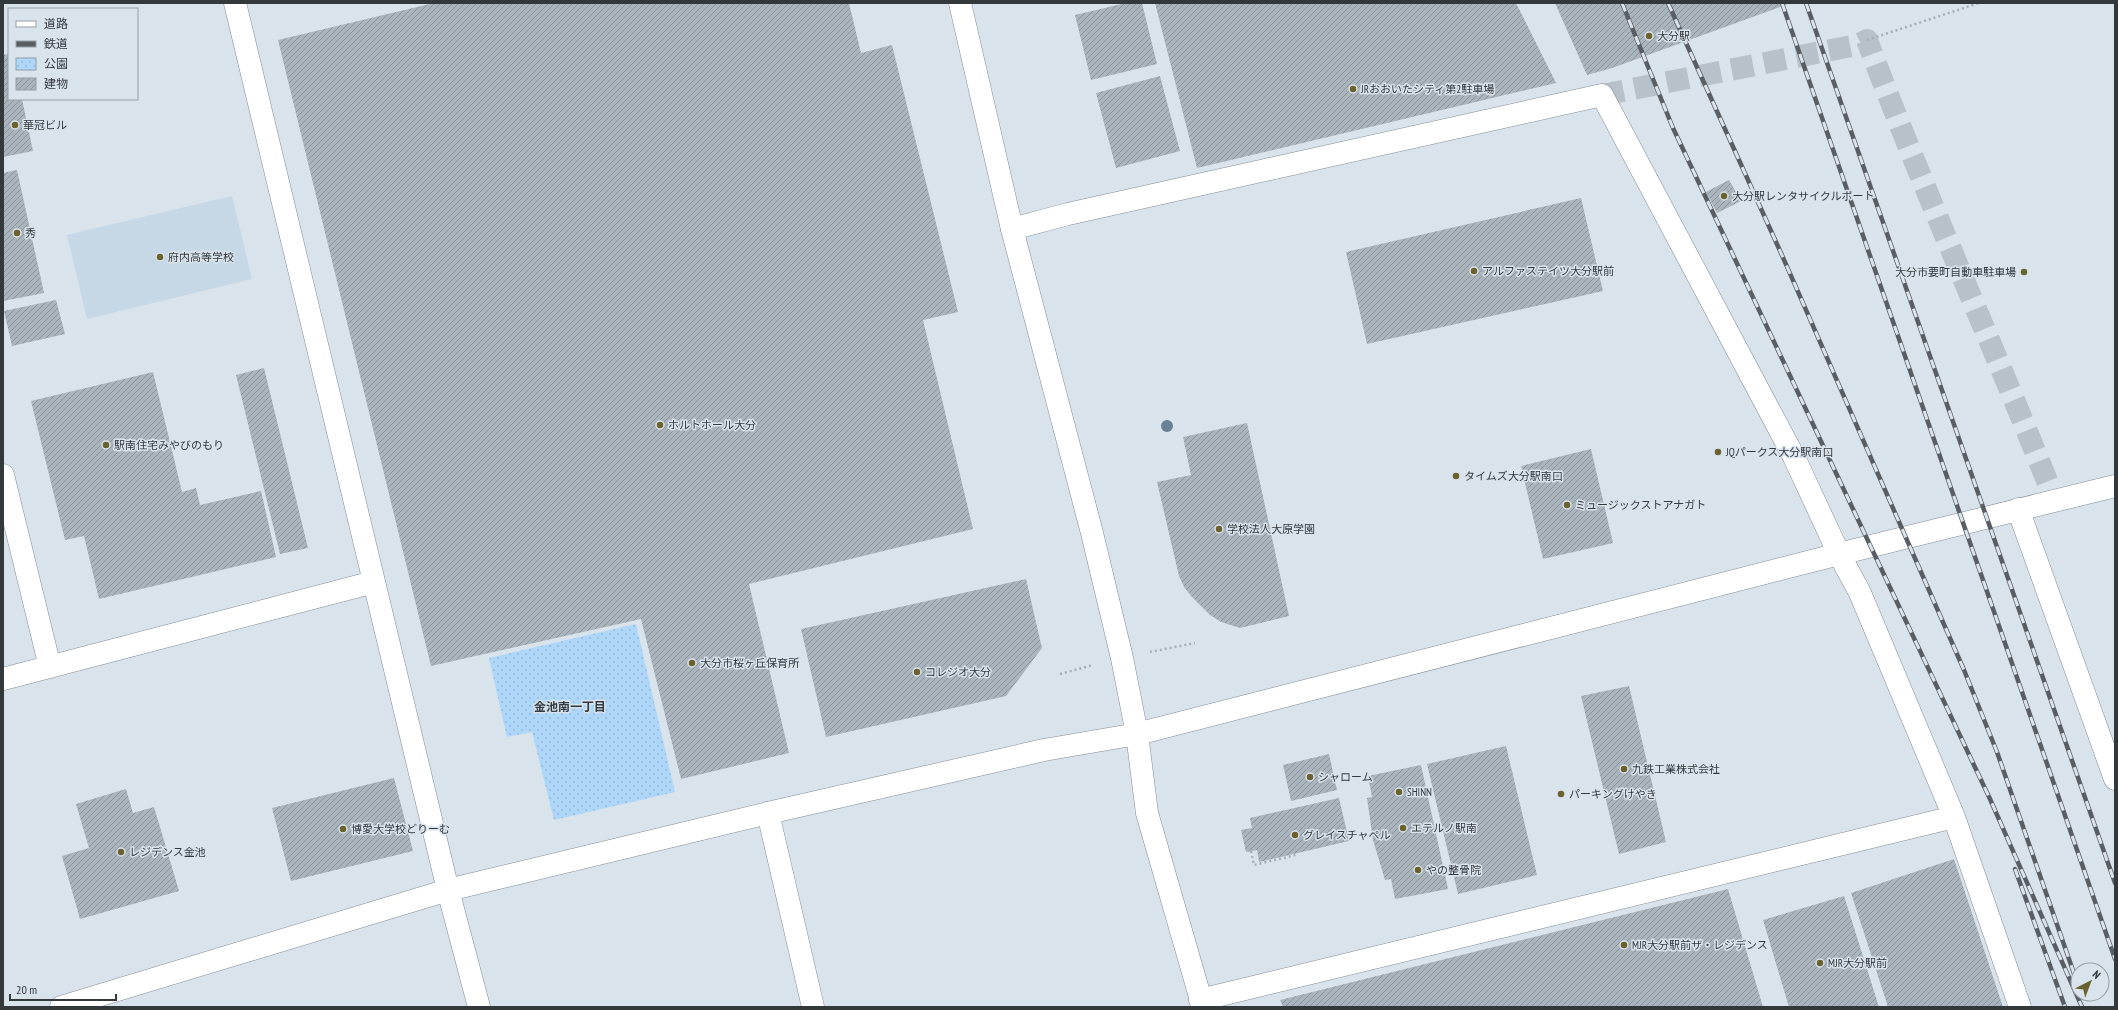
<svg xmlns="http://www.w3.org/2000/svg" width="2118" height="1010" viewBox="0 0 2118 1010" font-family="'PT Sans Narrow','Noto Sans JP',sans-serif">
	<style>
		.built { fill: #c6d7e6 }
		.park { fill: url(#park-dots) }
		.building { fill: url(#building-hatch) }
		.lines { fill: none; stroke-linecap: round; stroke-linejoin: round }
		.street-tunnel { stroke: #b7c1c9; stroke-width: 22; stroke-dasharray: 22 11; stroke-linecap: butt }
		.street-casing { stroke: #838d96; stroke-width: 23 }
		.secondary-casing { stroke: #838d96; stroke-width: 23 }
		.path { stroke: #a6afb7; stroke-width: 2.5; stroke-dasharray: 2 3; stroke-linecap: butt }
		.street { stroke: #fff; stroke-width: 22 }
		.secondary { stroke: #fff; stroke-width: 22 }
		.rail-casing { stroke: #585e63; stroke-width: 4.5 }
		.rail { stroke: #d8e3ec; stroke-width: 3; stroke-dasharray: 9; stroke-linecap: butt }
		.tree { fill: #688194 }
		.poi-dot { fill: #6a612d; stroke: #d8e3ec; stroke-width: 1.5 }
		.labels { text-anchor: middle; dominant-baseline: central; stroke-width: 3; stroke-linejoin: round; paint-order: stroke }
		.poi-label { font-size: 11px; fill: #33383b; stroke: #d8e3ec; text-anchor: start }
		.neighbourhood-label { font-size: 12px; font-weight: bold; fill: #323b43; stroke: #d8e3ec }
	</style>
	<defs>
		<pattern id="park-dots" width="8" height="8" patternUnits="userSpaceOnUse"><rect width="8" height="8" fill="#aed6f9"/><path d="M2 2h.1M6 6h.1" fill="none" stroke="#96b8d6" stroke-width="1.8" stroke-linecap="round"/></pattern>
		<pattern id="building-hatch" width="6" height="6" patternUnits="userSpaceOnUse"><rect width="6" height="6" fill="#aab4bd"/><path d="M-1 1l2-2M0 6l6-6M5 7l2-2" fill="none" stroke="#8b939b"/></pattern>
	</defs>
	<rect width="100%" height="100%" fill="#d8e3ec"/>
	<path class="built" d="M232,196L252,279L87,319L67,235Z"/>
	<path class="park" d="M636,624L675,792L554,820L532,732L507,737L489,658Z"/>
	<path class="building" d="M434,3H849L861,53L892,45L958,312L923,320L973,529L749,584L789,753L681,779L641,619L431,666L278,40Z
		M1126,3H1142L1157,64L1091,80L1075,15Z
		M1155,3H1516L1556,83L1197,168Z
		M1555,3H1791L1612,68L1587,75Z
		M9,54V99H22L33,151L3,157V55Z
		M1160,76L1180,151L1116,168L1096,93Z
		M17,170L44,293L3,301V173Z
		M1729,180L1741,201L1717,213L1706,192Z
		M1581,198L1603,291L1367,344L1346,252Z
		M56,300L65,334L12,346L4,311Z
		M264,368L308,548L280,554L236,375Z
		M153,372L182,492L196,488L200,505L261,491L276,557L99,599L84,536L65,540L31,401Z
		M1247,423L1289,616L1240,628L1221,622L1210,615L1192,597L1184,587L1179,576L1157,482L1191,475L1183,437Z
		M1591,449L1613,543L1543,559L1521,466Z
		M1026,579L1042,648L1006,696L826,737L801,629Z
		M1629,686L1666,842L1619,854L1581,696Z
		M1506,746L1537,875L1458,894L1427,764Z
		M1329,754L1337,790L1291,801L1283,765Z
		M1421,765L1448,889L1395,899L1391,879L1385,880L1373,840L1367,798L1372,797L1368,776Z
		M394,778L413,851L291,881L272,808Z
		M126,789L133,813L154,807L179,891L80,919L62,856L89,848L76,804Z
		M1339,798L1349,841L1259,862L1257,850L1246,852L1241,830L1252,828L1250,818Z
		M1954,859L2003,1007H1888L1851,893Z
		M1728,889L1763,1007H1283L1280,1000Z
		M1844,896L1879,1007H1789L1763,920Z"/>
	<g class="lines">
		<path class="street-tunnel" d="M1602,95L1857,45L1867,40C1925,195 1994,346 2055,501"/>
		<g class="street-casing">
			<path id="street" d="M235,3L448,890L479,1007
				M1012,229L1068,214L1602,95L1794,457L1839,554L1860,593L1954,817L2020,1007
				M3,475L50,667
				M2018,509L2115,779
				M3,679L374,582
				M768,813L813,1007
				M1200,1000L1954,817"/>
		</g>
		<g class="secondary-casing">
			<path id="secondary" d="M960,3L1012,229L1092,533L1122,658L1137,734L1147,813L1203,1007
				M61,1007L448,890L768,813L1044,750L1137,734L1839,554L2115,486"/>
		</g>
		<path class="path" d="M1867,40L1979,3
			M1150,652L1195,643
			M1060,674L1093,665
			M1251,851L1254,865L1296,855V857"/>
		<use href="#street" class="street"/>
		<use href="#secondary" class="secondary"/>
		<g class="rail-casing">
			<path id="rail" d="M1622,3L1673,128L1990,799L2082,1007
				M1668,3L1781,253L1964,670L1997,752L2078,985
				M1782,3L2115,959
				M1806,3L2115,883
				M2015,869L2065,1007"/>
		</g>
		<use href="#rail" class="rail"/>
	</g>
	<circle class="tree" cx="1167" cy="426" r="6"/>
	<g class="poi-dot">
		<circle cx="1649" cy="36" r="4"/>
		<circle cx="1353" cy="89" r="4"/>
		<circle cx="15" cy="125" r="4"/>
		<circle cx="1724" cy="196" r="4"/>
		<circle cx="17" cy="233" r="4"/>
		<circle cx="160" cy="257" r="4"/>
		<circle cx="1474" cy="271" r="4"/>
		<circle cx="2024" cy="272" r="4"/>
		<circle cx="660" cy="425" r="4"/>
		<circle cx="106" cy="445" r="4"/>
		<circle cx="1718" cy="452" r="4"/>
		<circle cx="1456" cy="476" r="4"/>
		<circle cx="1567" cy="505" r="4"/>
		<circle cx="1219" cy="529" r="4"/>
		<circle cx="692" cy="663" r="4"/>
		<circle cx="917" cy="672" r="4"/>
		<circle cx="1624" cy="769" r="4"/>
		<circle cx="1310" cy="777" r="4"/>
		<circle cx="1399" cy="792" r="4"/>
		<circle cx="1561" cy="794" r="4"/>
		<circle cx="1403" cy="828" r="4"/>
		<circle cx="343" cy="829" r="4"/>
		<circle cx="1295" cy="835" r="4"/>
		<circle cx="121" cy="852" r="4"/>
		<circle cx="1418" cy="870" r="4"/>
		<circle cx="1624" cy="945" r="4"/>
		<circle cx="1820" cy="963" r="4"/>
	</g>
	<g class="labels">
		<g class="poi-label">
			<text x="1657" y="36">大分駅</text>
			<text x="1361" y="89">JRおおいたシティ第2駐車場</text>
			<text x="23" y="125">華冠ビル</text>
			<text x="1732" y="196">大分駅レンタサイクルポート</text>
			<text x="25" y="233">秀</text>
			<text x="168" y="257">府内高等学校</text>
			<text x="1482" y="271">アルファステイツ大分駅前</text>
			<text x="2016" y="272" text-anchor="end">大分市要町自動車駐車場</text>
			<text x="668" y="425">ホルトホール大分</text>
			<text x="114" y="445">駅南住宅みやびのもり</text>
			<text x="1726" y="452">JQパークス大分駅南口</text>
			<text x="1464" y="476">タイムズ大分駅南口</text>
			<text x="1575" y="505">ミュージックストアナガト</text>
			<text x="1227" y="529">学校法人大原学園</text>
			<text x="700" y="663">大分市桜ヶ丘保育所</text>
			<text x="925" y="672">コレジオ大分</text>
			<text x="1632" y="769">九鉄工業株式会社</text>
			<text x="1318" y="777">シャローム</text>
			<text x="1407" y="792">SHINN</text>
			<text x="1569" y="794">パーキングけやき</text>
			<text x="1411" y="828">エテルノ駅南</text>
			<text x="351" y="829">博愛大学校どりーむ</text>
			<text x="1303" y="835">グレイスチャペル</text>
			<text x="129" y="852">レジデンス金池</text>
			<text x="1426" y="870">やの整骨院</text>
			<text x="1632" y="945">MJR大分駅前ザ・レジデンス</text>
			<text x="1828" y="963">MJR大分駅前</text>
		</g>
		<g class="neighbourhood-label">
			<text x="570" y="706">金池南一丁目</text>
		</g>
	</g>
	<rect width="2118" height="1010" fill="none" stroke="#33383b" stroke-width="8"/>
	<rect x="8" y="8" width="130" height="92" fill="#d8e3ec" stroke="#969fa5"/>
	<rect x="16" y="21" width="20" height="6" fill="#ffffff" stroke="#969fa5"/>
	<text x="44" y="28" font-size="12" fill="#33383b">道路</text>
	<rect x="16" y="41" width="20" height="6" fill="#585e63" stroke="#969fa5"/>
	<text x="44" y="48" font-size="12" fill="#33383b">鉄道</text>
	<rect x="16" y="58" width="20" height="12" fill="url(#park-dots)" stroke="#969fa5"/>
	<text x="44" y="68" font-size="12" fill="#33383b">公園</text>
	<rect x="16" y="78" width="20" height="12" fill="url(#building-hatch)" stroke="#969fa5"/>
	<text x="44" y="88" font-size="12" fill="#33383b">建物</text>
	<g transform="translate(2090 982) rotate(42)"><circle r="19" fill="#d8e3ec" stroke="#969fa5"/>
	<path d="M0-3L7 15L0 10L-7 15Z" fill="#6a612d"/>
	<text y="-6" font-size="11" font-weight="bold" text-anchor="middle" fill="#33383b">N</text>
	</g>
	<path d="M10 994v6h106v-6" fill="none" stroke="#33383b" stroke-width="2"/>
	<text x="16" y="994" font-size="12" fill="#33383b" stroke="#d8e3ec" stroke-width="3" paint-order="stroke">20 m</text>
</svg>
